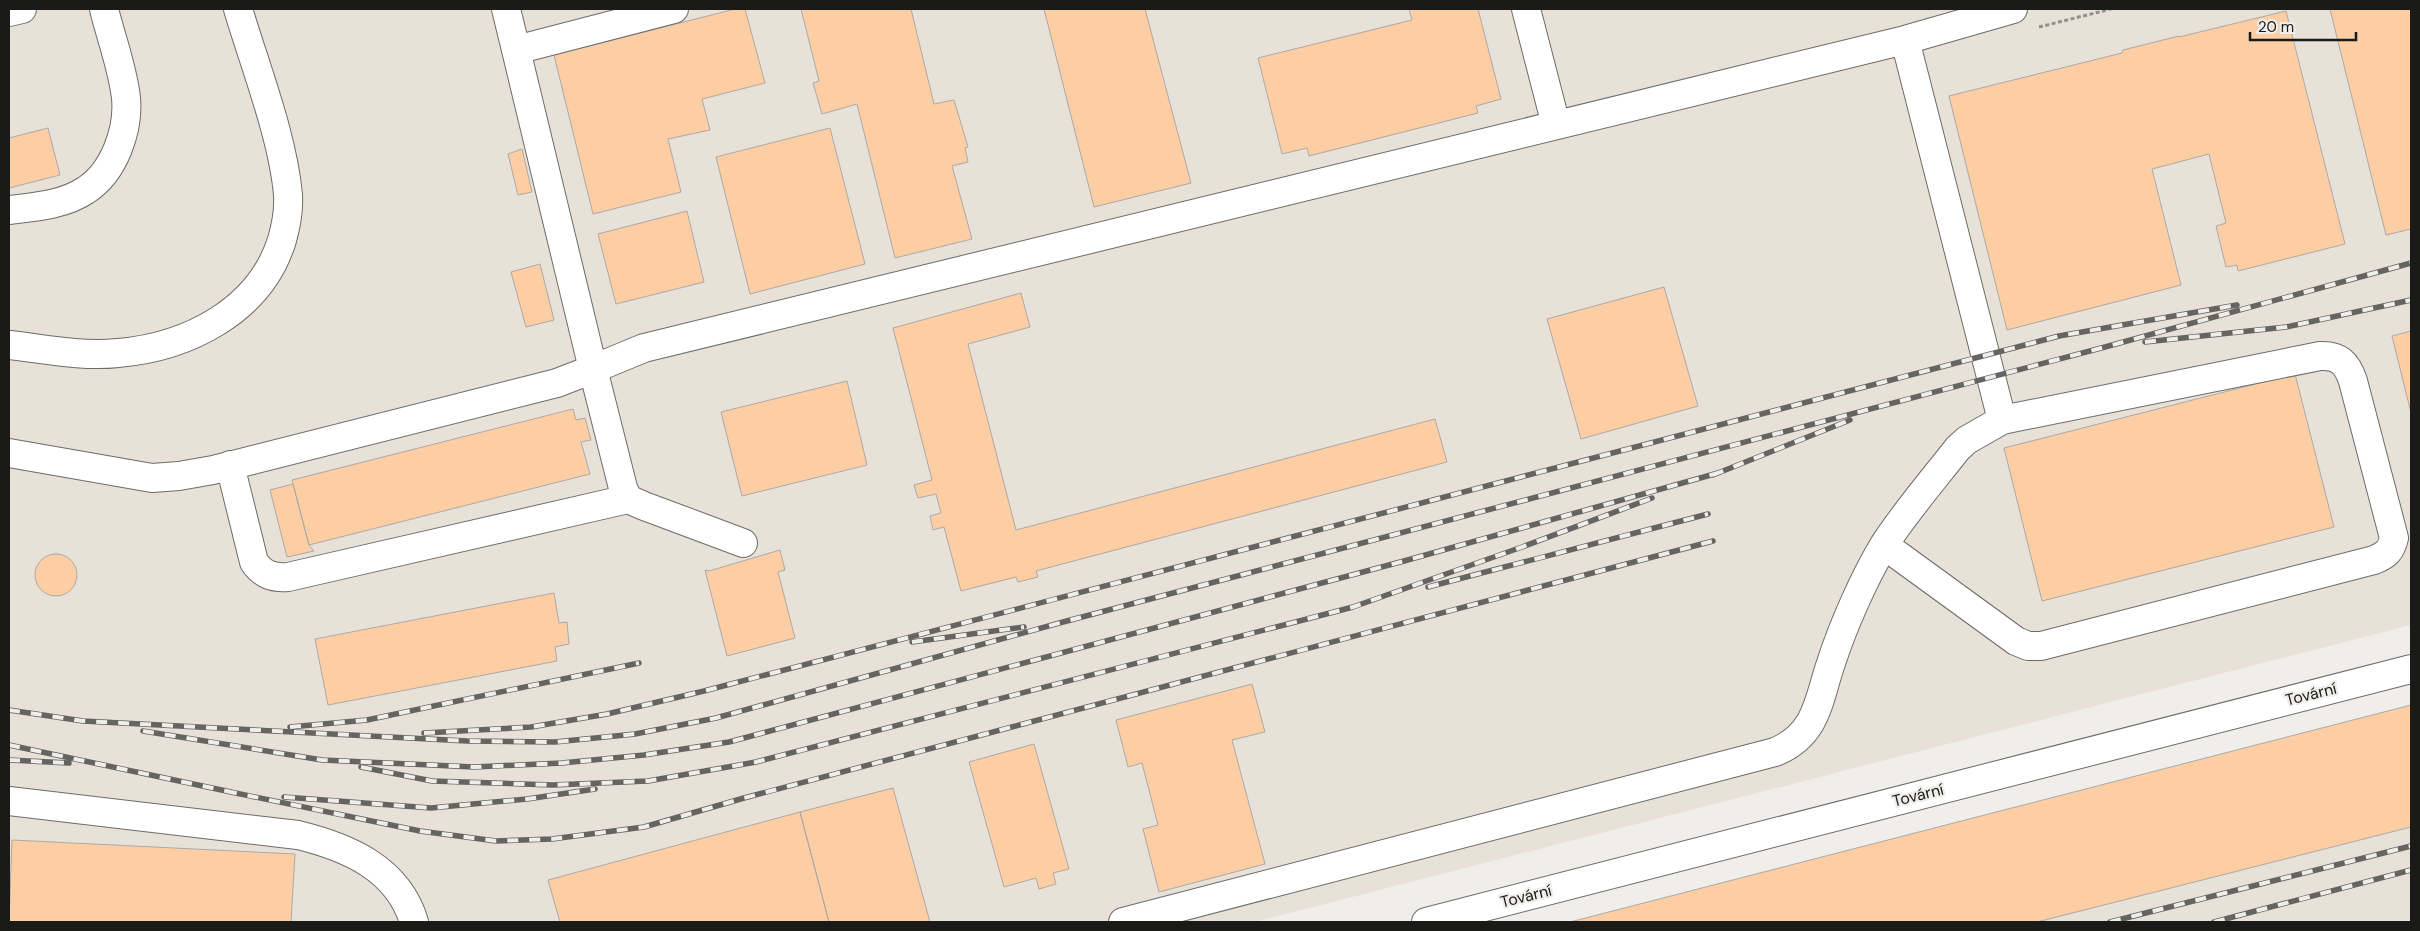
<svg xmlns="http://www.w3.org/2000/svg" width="2420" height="931" viewBox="0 0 2420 931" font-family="'DM Sans',sans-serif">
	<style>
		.built { fill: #e8e1d8 }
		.building { fill: #fdcea4; stroke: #aca9a7 }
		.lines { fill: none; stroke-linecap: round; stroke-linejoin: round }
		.minor-casing { stroke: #6d6b68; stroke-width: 30 }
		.path { stroke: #91908e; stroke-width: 3; stroke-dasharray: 4 2.5; stroke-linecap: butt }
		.minor { stroke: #fff; stroke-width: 28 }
		.rail-casing { stroke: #656463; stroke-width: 5.5 }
		.rail { stroke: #f0eeeb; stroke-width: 4; stroke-dasharray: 11; stroke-linecap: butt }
		.labels { text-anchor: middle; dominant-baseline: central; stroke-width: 4.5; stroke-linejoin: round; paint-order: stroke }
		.street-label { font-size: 16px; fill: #1a1a19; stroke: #f0eeeb }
	</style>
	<rect width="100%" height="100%" fill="#f0eeeb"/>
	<path class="built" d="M9,9H2411V625L1255,922H9Z
		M2411,827V922H2037Z"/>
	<path class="building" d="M735,9H745L765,83L702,99L710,130L668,139L681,192L593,214L554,55Z
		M801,9H911L934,104L954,100L968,147L965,148L968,162L952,166L972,239L895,258L857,104L822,114L813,83L819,81Z
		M1044,9H1145L1191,183L1094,207Z
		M1409,9H1478L1501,99L1476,106L1478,113L1309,156L1307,148L1282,154L1258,58L1412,20Z
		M2330,9H2411V229L2386,235Z
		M2286,11L2345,244L2238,271L2237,265L2226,267L2216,226L2226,223L2209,154L2152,169L2181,285L2007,330L1949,96L2122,53L2123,50L2179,36V37Z
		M48,128L60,175L9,188V138Z
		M830,128L865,264L750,294L716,157Z
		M522,149L532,192L518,195L508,154Z
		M687,211L704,282L616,304L598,234Z
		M540,264L554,320L526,327L511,272Z
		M1664,287L1698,406L1581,439L1547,319Z
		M1021,293L1030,327L968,344L1016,530L1435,419L1447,462L1036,571L1038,577L1018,582L1016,577L961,591L944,527L933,530L930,516L941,513L936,494L918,498L914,485L932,480L893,328Z
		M2411,331V413L2392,336Z
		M2295,374L2334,527L2042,601L2004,448Z
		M847,381L867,465L742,496L721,412Z
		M573,409L576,420L585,418L591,440L581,442L590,474L309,545L292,480Z
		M293,484L309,545L314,551L287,557L270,490Z
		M780,550L785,570L778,572L795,638L727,656L705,570L709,571Z
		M35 575a21 21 0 1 1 42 0a21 21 0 1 1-42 0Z
		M554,593L559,623L567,622L569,644L555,647L557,661L328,705L315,639Z
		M1252,684L1265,732L1232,740L1265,864L1159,892L1143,829L1158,825L1142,763L1128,767L1116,720Z
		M2411,705V827L2037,922H1570Z
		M1034,744L1069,869L1053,873L1056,884L1039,889L1036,878L1004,887L969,762Z
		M893,788L930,922H829L800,812Z
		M800,812L829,922H560L548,880Z
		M12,840L295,854L291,922H9Z"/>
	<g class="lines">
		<g class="minor-casing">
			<path id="minor" d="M506,9L516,50
				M1526,9L1556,125
				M9,12L22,9
				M1905,40L2002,420
				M9,210C34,207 64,205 86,190C114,172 129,130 126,98C123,69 111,38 104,9
				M9,345C45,349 82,357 118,353C188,347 260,311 282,240C286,226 289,210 288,195C283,137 255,66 238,9
				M9,453L152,478L179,476L213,470L557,383L593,369L516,50L674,9
				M230,465L254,562C263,575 273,578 288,577L628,499L644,506L743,543
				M628,499L623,488L593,369L644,348L1905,40L2013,9
				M9,801L298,835C347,847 398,868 414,922
				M1123,922L1775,752C1817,735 1818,701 1831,663C1843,626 1864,578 1884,545C1906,511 1933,480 1958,448L1967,440L2002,420L2320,356C2339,355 2347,363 2353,381L2394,538C2391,551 2386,555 2374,560L2041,646H2028L2016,641L1884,545
				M1426,922L2411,669"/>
		</g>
		<path class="path" d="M2039,27L2111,9"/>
		<use href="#minor" class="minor"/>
		<g class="rail-casing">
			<path id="rail" d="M2145,342L2286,327L2411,300
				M1713,475L1850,420
				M1428,587L1708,514
				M912,642L1024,627
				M9,710L83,721L467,741L555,742L635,734L716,718L1063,622L2105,347L2411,263
				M290,727L367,720L639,663
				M143,731L322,760L474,767L562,763L644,755L729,742L1404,561L1718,473
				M424,733L531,727L607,714L704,691L2059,336L2237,305
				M9,745L231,792
				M9,760L69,763
				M361,767L432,781L553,785L648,781L756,762L1353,607L1522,547L1652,498
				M226,791L420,831L496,841L552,839L644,827L744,798L1713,541
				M284,797L431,808L527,799L595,789
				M2110,922L2411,846
				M2214,922L2411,870"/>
		</g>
		<use href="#rail" class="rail"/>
	</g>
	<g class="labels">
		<g class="street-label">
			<text transform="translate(2311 694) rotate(-14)">Tovární</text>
			<text transform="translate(1918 795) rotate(-14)">Tovární</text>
			<text transform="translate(1526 896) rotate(-14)">Tovární</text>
		</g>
	</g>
	<rect width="2420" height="931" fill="none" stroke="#1a1a19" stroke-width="20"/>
	<path d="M2250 32v8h106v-8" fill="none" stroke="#1a1a19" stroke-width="2.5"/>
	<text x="2258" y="32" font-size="15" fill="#1a1a19" stroke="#f0eeeb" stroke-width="4" paint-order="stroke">20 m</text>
</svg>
